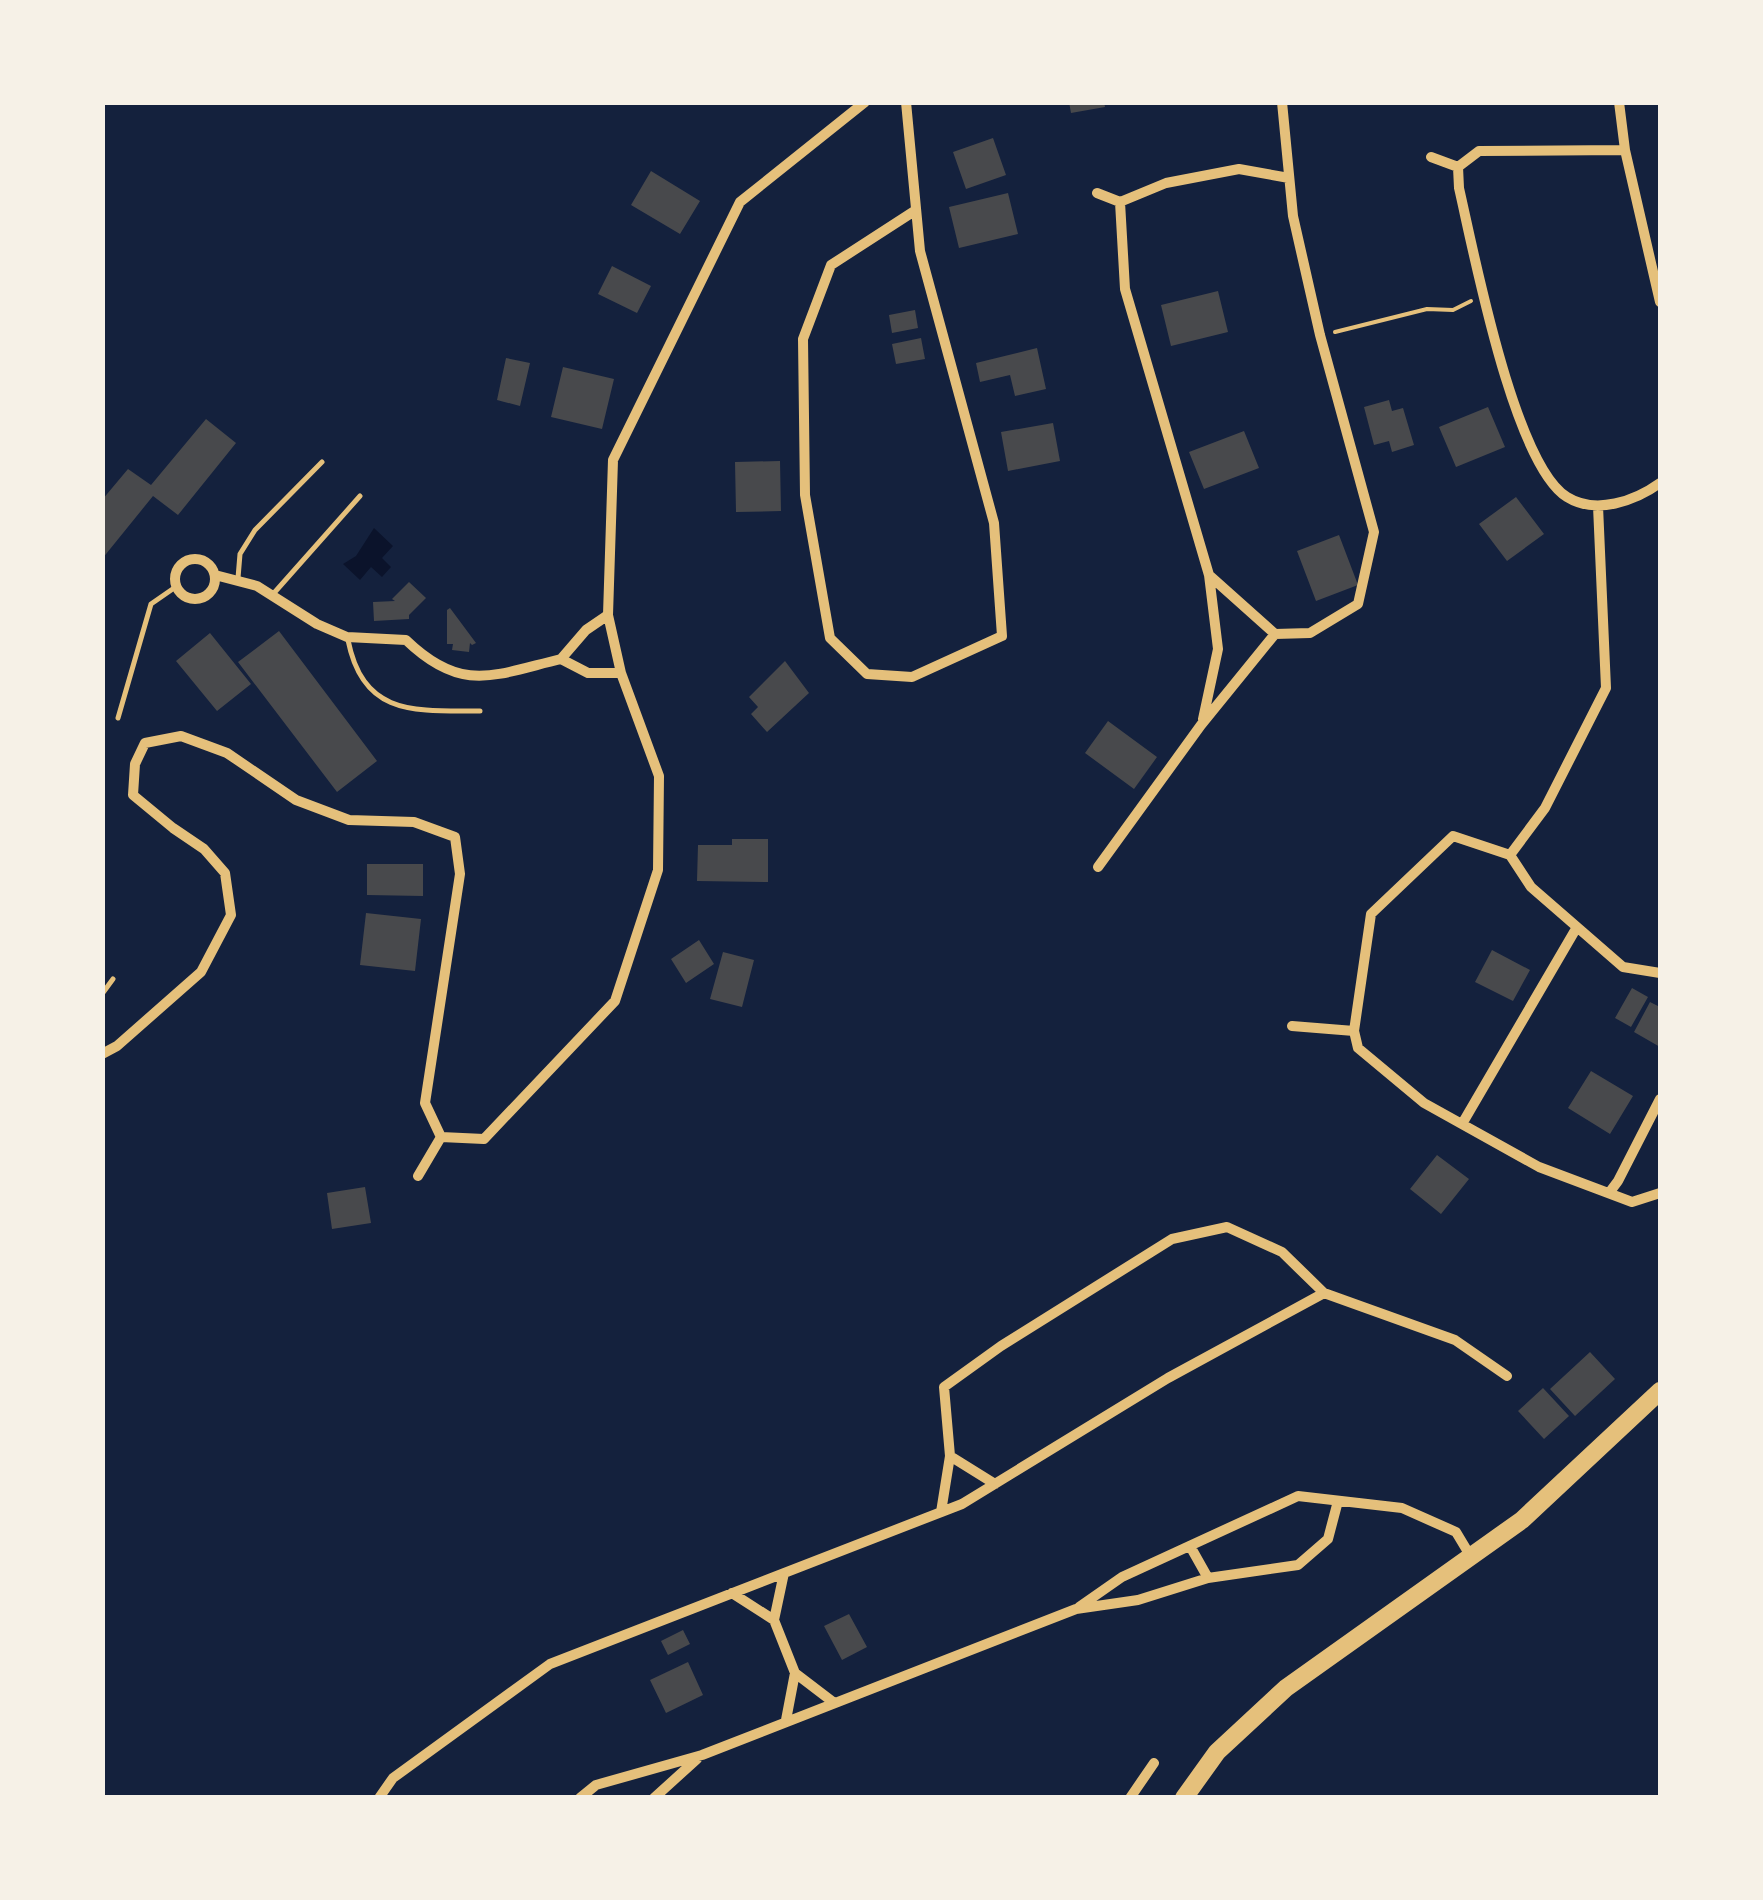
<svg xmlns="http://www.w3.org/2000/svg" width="1763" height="1900" viewBox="0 0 1763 1900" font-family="Poppins,sans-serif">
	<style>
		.water { fill: #0b132b }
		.building { fill: #48494c }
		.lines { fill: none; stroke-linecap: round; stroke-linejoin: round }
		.path { stroke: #e5c07b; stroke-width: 4 }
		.service { stroke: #e5c07b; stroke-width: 5 }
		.minor { stroke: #e5c07b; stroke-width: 10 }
		.primary { stroke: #e5c07b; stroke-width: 18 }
	</style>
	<rect width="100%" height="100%" fill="#14213d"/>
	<path class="water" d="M374,528L393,546L382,558L391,567L382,577L371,567L360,580L343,564L356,556Z"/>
	<path class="building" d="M1069,102H1104L1105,107L1071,113Z
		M993,138L1006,175L966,189L953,152Z
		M651,171L700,201L680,234L631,205Z
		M1008,193L1018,234L959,248L949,207Z
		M612,266L651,286L637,313L598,294Z
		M1218,291L1228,332L1171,346L1161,305Z
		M915,310L918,328L892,333L889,315Z
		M921,338L925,359L896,364L892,344Z
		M1037,348L1046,389L1015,396L1010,375L980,382L976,363Z
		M506,358L530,363L520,406L497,400Z
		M563,367L614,379L602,429L551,417Z
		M1389,400L1392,411L1403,408L1414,445L1392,452L1389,441L1374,445L1364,407Z
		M1488,407L1505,447L1456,467L1439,427Z
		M206,419L236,443L178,515L153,496L102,559V500L128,469L151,485Z
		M1053,423L1060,461L1008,471L1001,432Z
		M1244,431L1259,468L1204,489L1189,452Z
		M780,461L781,511L736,512L735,462Z
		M1516,497L1544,534L1507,561L1479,524Z
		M1339,535L1358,585L1316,601L1297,551Z
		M409,582L426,598L409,615V619L374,621L373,602L395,601L392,599Z
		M450,608L476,643L472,645L470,643L469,652L452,650L453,644H447V610Z
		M279,631L377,761L337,792L238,662Z
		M210,633L251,684L217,711L176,661Z
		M785,661L809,693L767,732L751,714L758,707L749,697Z
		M1108,721L1157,757L1134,789L1085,753Z
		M732,839H768V882L697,881L698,845H732Z
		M367,864H423V896L367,895Z
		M366,913L421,919L415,971L360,965Z
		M699,940L714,964L686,983L671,959Z
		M1492,950L1530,970L1513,1001L1475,982Z
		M723,952L754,960L742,1007L710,999Z
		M1632,988L1648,997L1631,1027L1615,1018Z
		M1650,1002L1660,1007V1047L1634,1032Z
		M1591,1071L1633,1096L1610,1134L1568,1108Z
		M1437,1155L1469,1179L1441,1214L1410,1189Z
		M365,1187L371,1223L332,1229L327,1193Z
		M1590,1352L1615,1379L1575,1416L1550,1389Z
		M1543,1388L1569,1416L1544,1439L1518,1411Z
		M849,1614L867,1647L842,1660L824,1626Z
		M683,1630L690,1644L668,1655L661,1641Z
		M688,1662L703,1695L666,1713L650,1680Z"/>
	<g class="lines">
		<path class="path" d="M1335,332L1427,309L1453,310L1471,301"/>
		<path class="service" d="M238,578L240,554L255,530L322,462
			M274,593L360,496
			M348,640C363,716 414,711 480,711
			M118,718L151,604L177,586
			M102,994L113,979"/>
		<path class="minor" d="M906,102L920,251L994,523L1002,636L912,677L867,674L830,638L805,495L803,339L831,265L916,210
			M1282,102L1293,216L1320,335L1374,532L1358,604L1310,633L1275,634L1209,575L1125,289L1120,202L1166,183L1239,169L1289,178
			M1619,102L1625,150L1660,302
			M1625,150L1479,151L1458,167L1459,188C1474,253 1514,464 1567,497C1596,515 1635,501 1660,483
			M1431,157L1458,167
			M1097,193L1120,202
			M175 579a20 20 0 1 1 40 0a20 20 0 1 1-40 0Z
			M215,575L257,586L317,624L347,637L406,640C462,694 494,675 561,659
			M608,615L586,630L561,659L588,673H621
			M1203,719L1218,649L1209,575
			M1510,855L1545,808L1606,688L1598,506
			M1098,867L1201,725L1275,634
			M1660,973L1623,967L1531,887L1510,855L1453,836L1371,914L1354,1031L1358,1048L1424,1103L1539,1167L1632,1202L1660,1193
			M1292,1026L1354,1031
			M102,1054L117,1046L201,972L231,915L225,873L204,849L173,828L133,795L135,764L145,743L181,736L227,753L296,800L349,820L414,822L455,837L460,874L425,1103L441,1137L484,1139L615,1001L658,870L659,776L621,673L608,615L613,460L740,202L865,102
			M1462,1124L1577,927
			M418,1176L441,1137
			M1609,1193L1618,1181L1660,1099
			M950,1456L944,1387L1001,1346L1172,1239L1227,1227L1282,1252L1324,1293L1455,1340L1507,1376
			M941,1512L950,1456L995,1484
			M1190,1546L1208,1578
			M732,1593L774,1620L784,1573
			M1079,1607L1122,1577L1298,1496L1402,1508L1456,1532L1471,1557
			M774,1620L795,1673
			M786,1720L795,1673L833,1702
			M379,1798L393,1778L550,1664L962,1504L1168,1378L1324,1293
			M580,1798L596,1785L702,1755L1076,1609L1138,1600L1208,1578L1298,1565L1328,1539L1338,1501
			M654,1798L697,1759
			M1130,1798L1154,1763"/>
		<path class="primary" d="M1184,1798L1217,1752L1286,1688L1522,1520L1660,1391"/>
	</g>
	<rect width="1763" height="1900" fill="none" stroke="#f6f1e7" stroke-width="210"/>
</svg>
